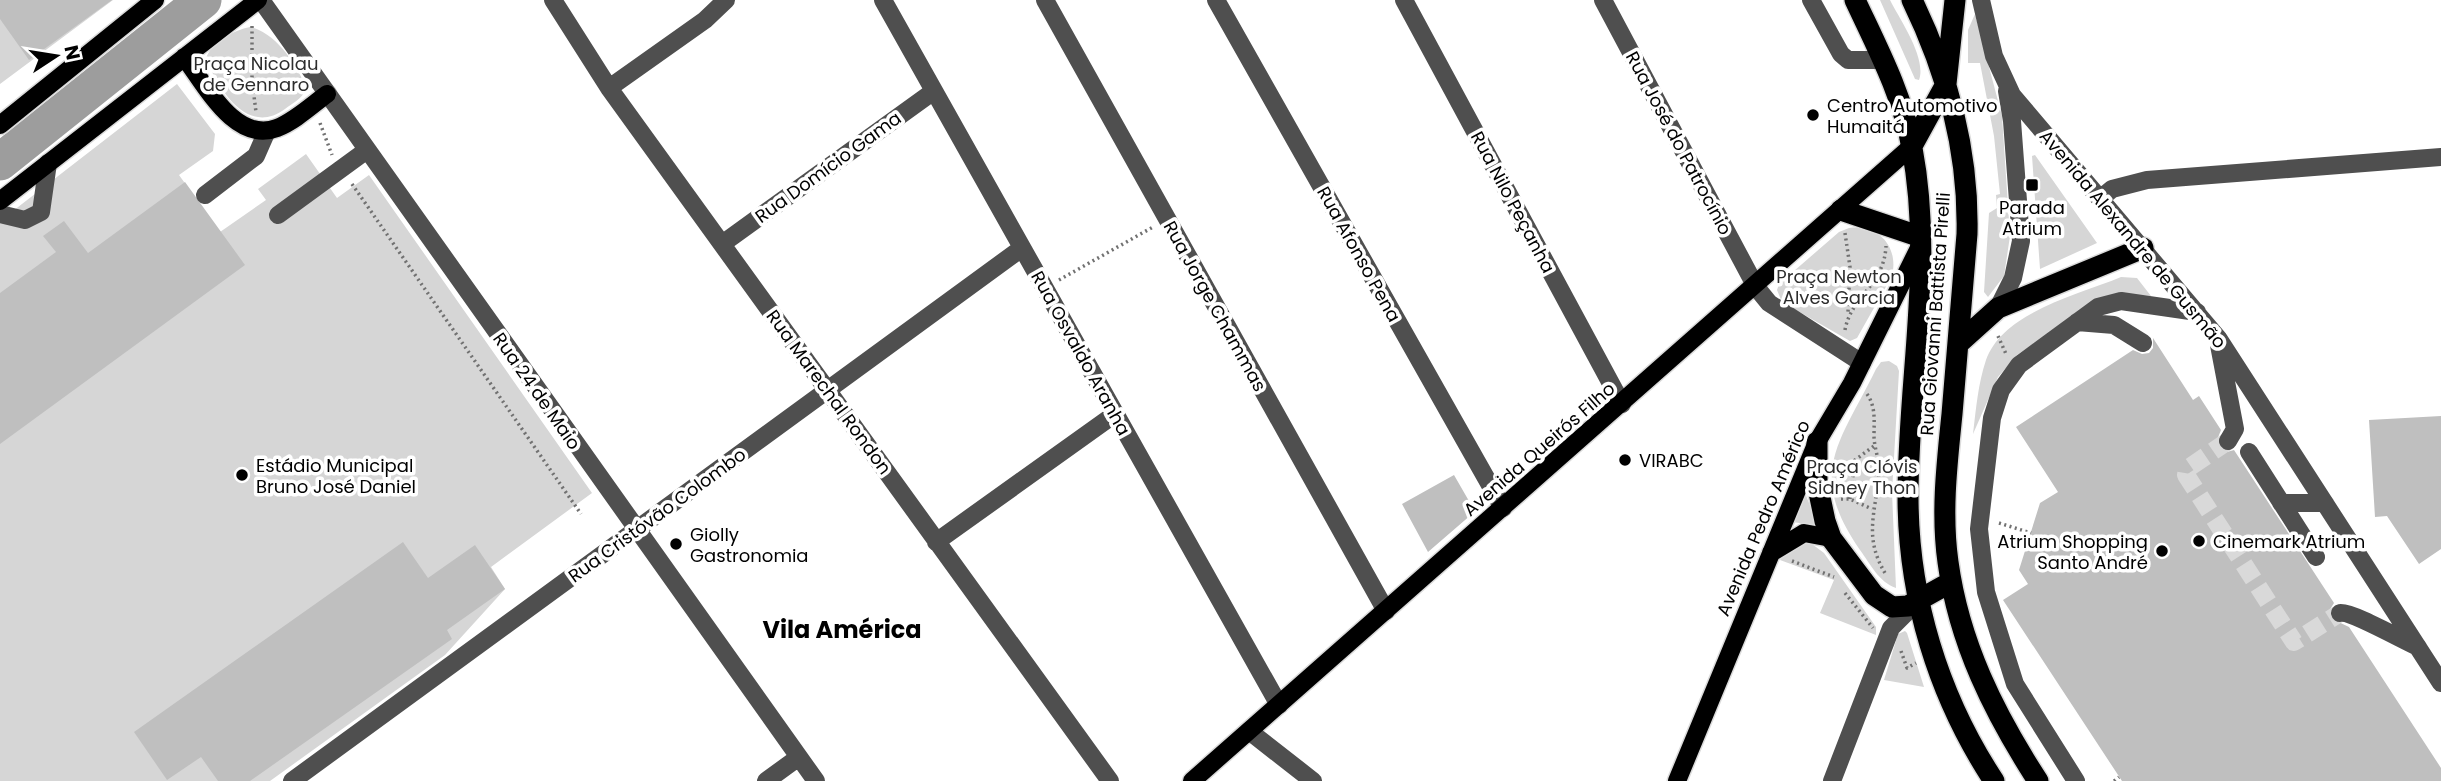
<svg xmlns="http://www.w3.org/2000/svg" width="2441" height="781" viewBox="0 0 2441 781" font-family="Poppins,sans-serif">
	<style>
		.green { fill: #d6d6d6 }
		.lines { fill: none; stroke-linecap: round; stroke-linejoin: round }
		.river { stroke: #9d9d9d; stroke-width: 37 }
		.building { fill: #bfbfbf }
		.minor-tunnel { stroke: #d9d9d9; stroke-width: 18; stroke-dasharray: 18 9; stroke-linecap: butt }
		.major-casing { stroke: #dbdbdb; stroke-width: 21 }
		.highway-casing { stroke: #dbdbdb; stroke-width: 24 }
		.path { stroke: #717171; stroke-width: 3.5; stroke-dasharray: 2 3.5; stroke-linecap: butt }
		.minor { stroke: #4f4f4f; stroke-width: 18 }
		.major { stroke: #000; stroke-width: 18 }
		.highway { stroke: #000; stroke-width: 21 }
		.poi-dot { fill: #000; stroke: #fff; stroke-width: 2.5 }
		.labels { text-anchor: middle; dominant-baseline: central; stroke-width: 7; stroke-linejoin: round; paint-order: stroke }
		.park-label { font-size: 18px; fill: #2d2d2d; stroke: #fff }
		.poi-label { font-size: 18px; fill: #000; stroke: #fff; text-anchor: start }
		.street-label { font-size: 18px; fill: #000; stroke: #fff }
		.district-label { font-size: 24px; font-weight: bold; fill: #000; stroke: #fff }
	</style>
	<rect width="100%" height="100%" fill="#fff"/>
	<path class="green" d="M0,0H113L0,84Z
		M1880,0H1890C1900,20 1927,58 1919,80L1915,79Z
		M1975,14L2002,116L2010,236L2004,276L1988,297L1984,292L1989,213L1997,208L1996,195L2000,194L1994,136L1980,63H1968V30Z
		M250,27C275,32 300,67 306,90C301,99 293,103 285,109C248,136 220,92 206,59C210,43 234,30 250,27Z
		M177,84L215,134L213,151L179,175L220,232L266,200L258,189L306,154L337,198L369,175L592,493L491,567L505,589L445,655L270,781H0V221Z
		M2035,155L2097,243L2040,269L2032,156Z
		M1849,228C1879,224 1899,247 1892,276L1857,338L1850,341L1782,302L1777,290L1779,284L1839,232Z
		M2121,277L2137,278L2151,296L2119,294L2097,300L2017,355L1998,377L1973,434C1976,409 1978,384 1986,360C2003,312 2078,295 2121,277Z
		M1889,361L1897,366L1899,371L1892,492L1896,588C1879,582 1871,565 1860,550C1806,472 1840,443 1876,369L1881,362Z
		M1805,493L1817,523L1815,525L1792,522Z
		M1802,543L1812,544L1824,553L1876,627V635L1820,613L1834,580L1780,560L1784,553Z
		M1905,631L1907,633L1924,687L1884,680L1898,634Z"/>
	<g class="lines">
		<path class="river" d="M0,162L203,0"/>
	</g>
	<path class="building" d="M0,0H112L29,60L0,19Z
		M185,182L245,265L0,444V293L56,252L43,236L64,221L88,253Z
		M2153,338L2193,400L2199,396L2221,430L2217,440L2219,447L2227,452L2234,450L2334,603L2329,611L2330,618L2349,627L2441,768V781H2122L2003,600L2028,584L2019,570L2040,503L2058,492L2016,427L2133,350L2142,354L2149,353L2153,348Z
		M2441,416V549L2419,564L2387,516L2375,517L2369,420Z
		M1454,475L1473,508L1472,514L1428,552L1402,504Z
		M403,542L428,578L475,545L505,589L447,630L452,639L250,781H218L201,757L167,780L134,732Z"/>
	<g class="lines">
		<path class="minor-tunnel" d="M2228,441L2187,469L2186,475L2294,642L2340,613"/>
		<g class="major-casing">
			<path id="major" d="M184,57C205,84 235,144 277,128C295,121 312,105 327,94
				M0,125L155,0
				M0,201L258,0
				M1771,553L1804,533L1831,538
				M1192,781L1912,146
				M1677,781L1817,442L1852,383L1920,246"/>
		</g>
		<g class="highway-casing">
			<path id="highway" d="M1855,0C1877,47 1903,96 1912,148C1934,264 1908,379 1908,496C1908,597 1938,696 1994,781
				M1912,0C1948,74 1969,151 1967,234C1962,294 1957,354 1952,414C1947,463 1941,513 1948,562C1959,643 1994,713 2038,781
				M1912,146L1946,84L1955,0
				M1841,210L1921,237
				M1958,344L1998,308L2143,248
				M1817,442V483L1825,521L1831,538L1874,595L1892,607L1908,606L1951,582"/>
		</g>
		<path class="path" d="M252,26V80L256,112
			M320,123L332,155
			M352,184L581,514
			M1845,233L1850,267L1848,312
			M1059,280L1153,227
			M1845,330C1851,296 1884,286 1886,246
			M1998,336L2006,354
			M1867,394C1876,407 1874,421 1874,436C1874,448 1880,461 1879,473C1876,512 1863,536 1885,573
			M1841,499H1850L1872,509
			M1850,499L1855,460L1874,446
			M1999,523L2031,533
			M1792,561L1834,577
			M1845,593L1873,628
			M1901,651L1907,668L1916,663
			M2114,781L2119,777"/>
		<path class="minor" d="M261,0L816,781
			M553,0L609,88L1110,781
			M883,0L1279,705
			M1045,0L1386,611
			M1216,0L1503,508
			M1404,0L1622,404
			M1603,0L1756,287L1769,303L1862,363
			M1811,0L1841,54L1848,60H1884
			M1981,0L1994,56L2012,95L2218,338L2441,683
			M609,88L705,20L726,0
			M205,195L256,156L267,131
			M2100,199L2112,189L2147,180L2441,157
			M0,214L25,220L41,212L48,163
			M278,215L367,150
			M722,244L934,91
			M1998,308L2013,278L2021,241L2012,121L2007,91
			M2077,322L2114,325L2143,343
			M2219,345L2235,429L2228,441
			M2249,452L2316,557
			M2281,503H2325
			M936,542L1115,414
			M2340,613C2351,611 2402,640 2418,647
			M1249,731L1313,781
			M292,781L1022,248
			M766,781L799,757
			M1832,781L1891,628L1916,603
			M2076,781L2015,684L1986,592L1979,529L1992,418L2001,390L2019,365L2098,307L2121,301L2197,312"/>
		<use href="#major" class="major"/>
		<use href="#highway" class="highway"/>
	</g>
	<g class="poi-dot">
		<circle cx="1813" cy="115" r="7"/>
		<rect x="2025" y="178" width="14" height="14" rx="3.5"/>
		<circle cx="1625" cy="460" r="7"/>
		<circle cx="242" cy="475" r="7"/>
		<circle cx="2199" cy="541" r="7"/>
		<circle cx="676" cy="544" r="7"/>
		<circle cx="2162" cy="551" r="7"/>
	</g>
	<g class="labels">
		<g class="park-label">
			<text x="256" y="63">Praça Nicolau<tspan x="256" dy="21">de Gennaro</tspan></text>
			<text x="1839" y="276">Praça Newton<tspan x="1839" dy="21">Alves Garcia</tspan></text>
			<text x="1862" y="466">Praça Clóvis<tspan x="1862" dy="21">Sidney Thon</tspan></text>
		</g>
		<g class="poi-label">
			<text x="1827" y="105">Centro Automotivo<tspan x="1827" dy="21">Humaitá</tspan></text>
			<text x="2032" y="207" text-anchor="middle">Parada<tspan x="2032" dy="21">Atrium</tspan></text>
			<text x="1639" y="460">VIRABC</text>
			<text x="256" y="465">Estádio Municipal<tspan x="256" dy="21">Bruno José Daniel</tspan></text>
			<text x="690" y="534">Giolly<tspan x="690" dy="21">Gastronomia</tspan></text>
			<text x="2148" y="541" text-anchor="end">Atrium Shopping<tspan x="2148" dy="21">Santo André</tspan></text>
			<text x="2213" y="541">Cinemark Atrium</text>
		</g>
		<g class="street-label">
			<text transform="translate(1679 143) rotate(62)">Rua José do Patrocínio</text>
			<text transform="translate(828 167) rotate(-36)">Rua Domício Gama</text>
			<text transform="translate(1513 202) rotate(62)">Rua Nilo Peçanha</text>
			<text transform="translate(2133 239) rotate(50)">Avenida Alexandre de Gusmão</text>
			<text transform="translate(1359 254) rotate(61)">Rua Afonso Pena</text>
			<text transform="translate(1215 306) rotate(61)">Rua Jorge Chammas</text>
			<text transform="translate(1935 314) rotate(-86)">Rua Giovanni Battista Pirelli</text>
			<text transform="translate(1081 353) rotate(61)">Rua Osvaldo Aranha</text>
			<text transform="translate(537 391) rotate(55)">Rua 24 de Maio</text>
			<text transform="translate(829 392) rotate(54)">Rua Marechal Rondon</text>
			<text transform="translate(1539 449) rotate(-41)">Avenida Queirós Filho</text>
			<text transform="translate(657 515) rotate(-36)">Rua Cristóvão Colombo</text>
			<text transform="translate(1763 518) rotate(-67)">Avenida Pedro Américo</text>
		</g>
		<g class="district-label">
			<text x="842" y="629">Vila América</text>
		</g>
	</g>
	<g transform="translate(56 56) rotate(78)" stroke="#ffffff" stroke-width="5" paint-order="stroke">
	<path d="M0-5L12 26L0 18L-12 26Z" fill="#000000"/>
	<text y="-10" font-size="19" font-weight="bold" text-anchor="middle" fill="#000000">N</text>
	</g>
</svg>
